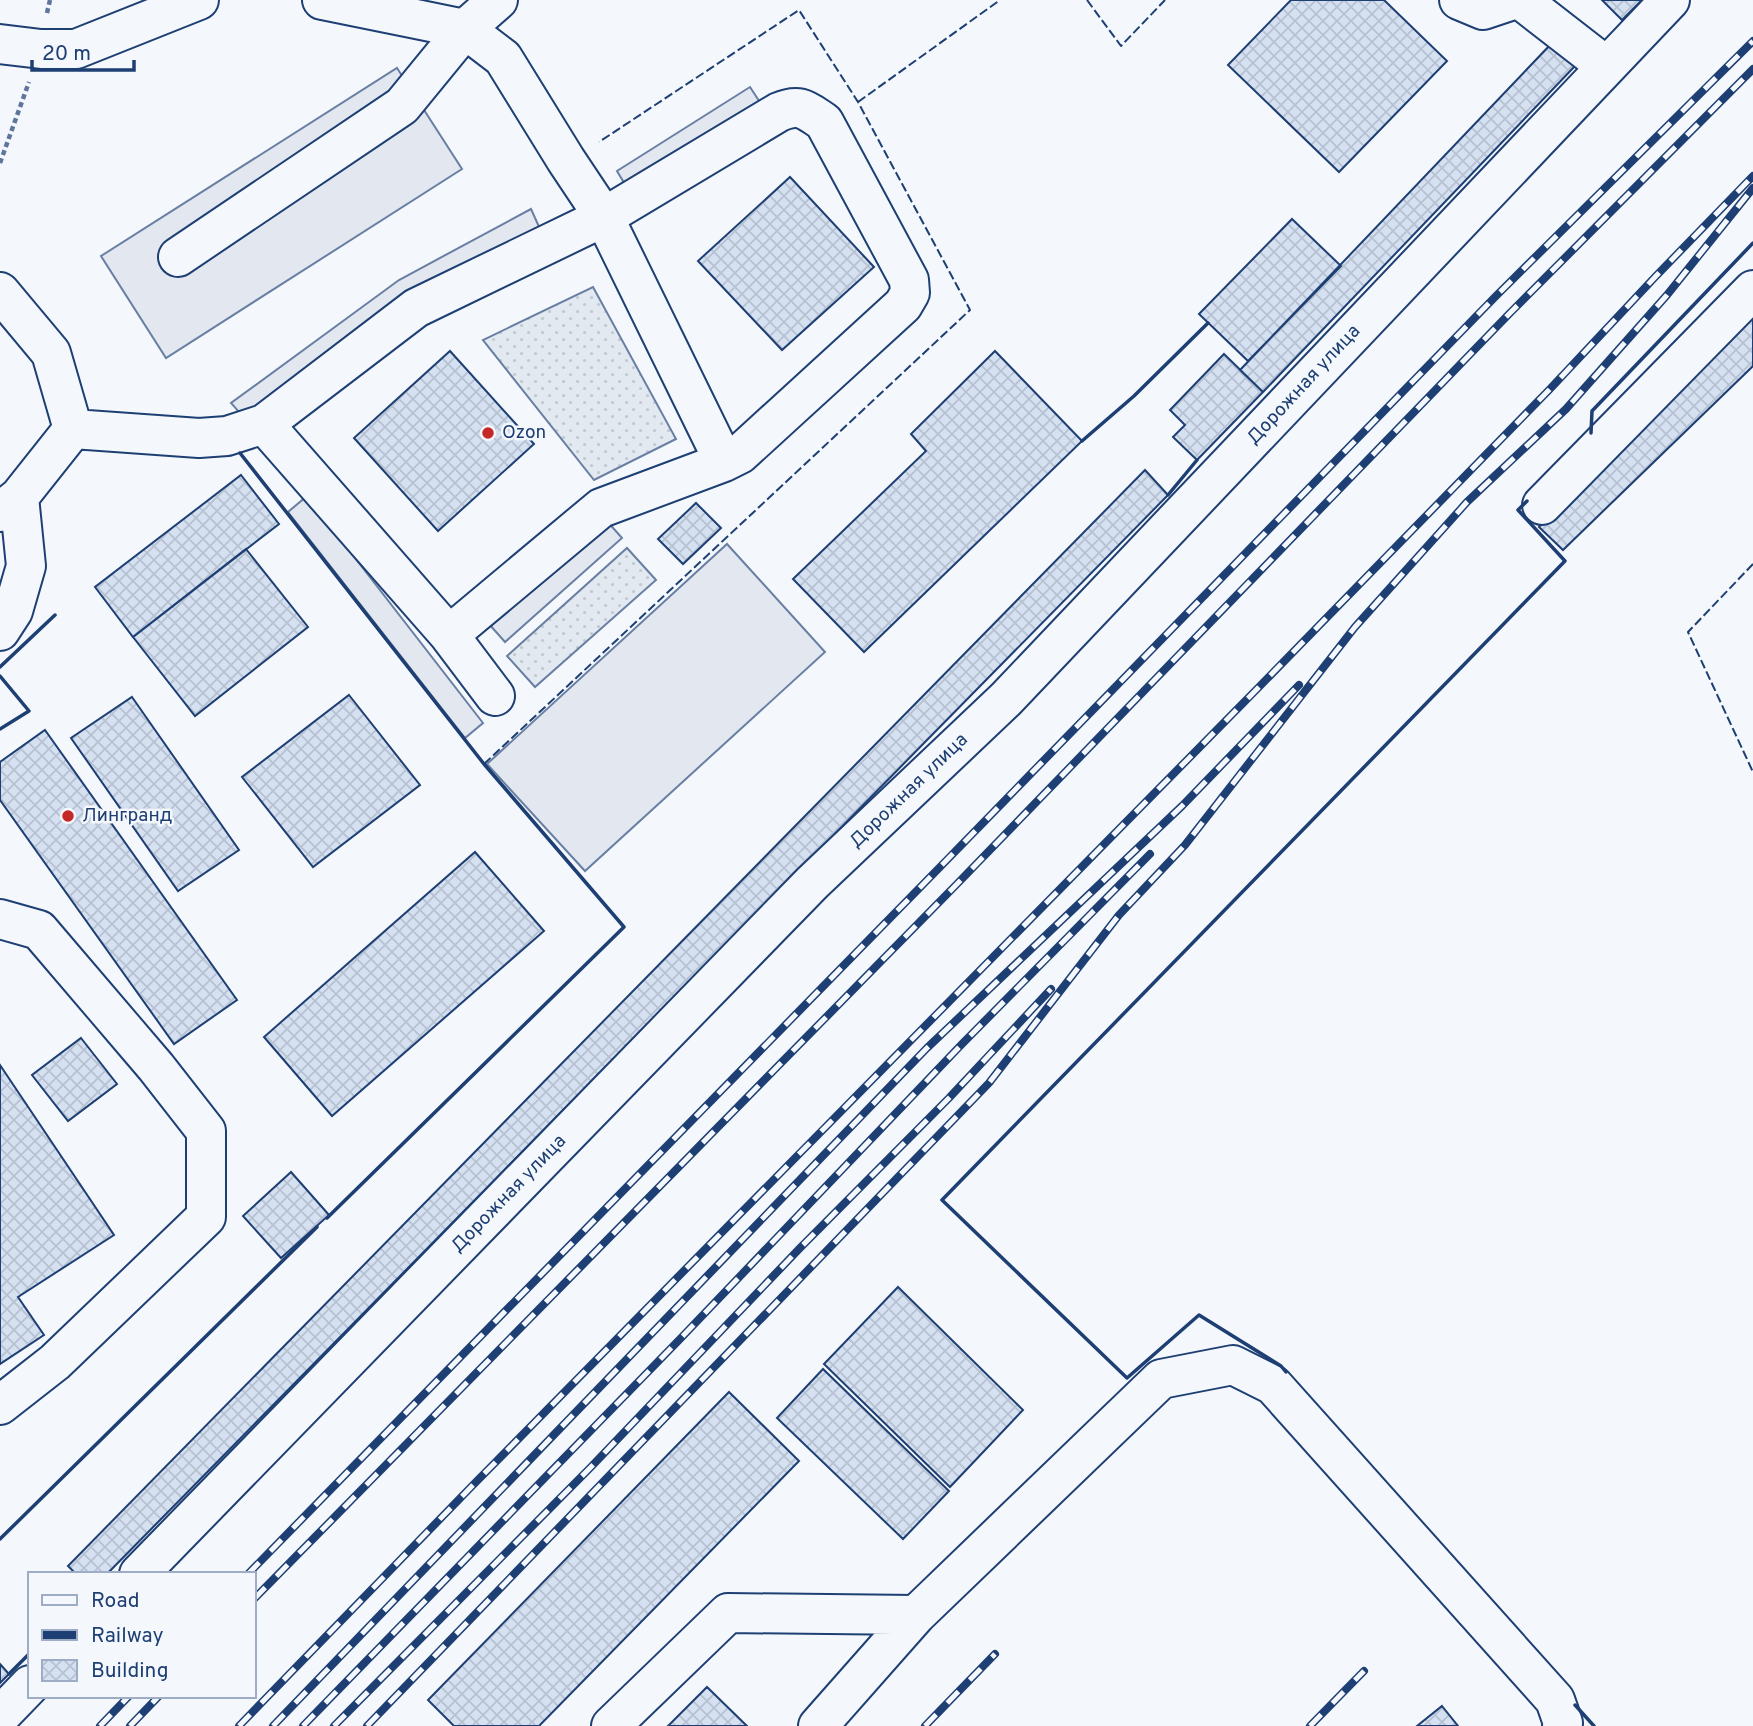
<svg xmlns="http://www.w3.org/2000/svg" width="1753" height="1726" viewBox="0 0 1753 1726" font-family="Overpass,sans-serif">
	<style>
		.grass { fill: url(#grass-dots); stroke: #687fa3; stroke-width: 2 }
		.parking { fill: #e3e8f0; stroke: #687fa3; stroke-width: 2 }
		.building { fill: url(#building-cross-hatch); stroke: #1d3f73; stroke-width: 2 }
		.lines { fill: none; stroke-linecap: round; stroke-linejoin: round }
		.minor-casing { stroke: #1d3f73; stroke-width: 42 }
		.path { stroke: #5e769c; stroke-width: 4.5; stroke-dasharray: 5 3.5; stroke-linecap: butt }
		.minor { stroke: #f4f7fb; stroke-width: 38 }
		.rail-casing { stroke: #1d3f73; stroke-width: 8 }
		.rail { stroke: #f4f7fb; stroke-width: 5; stroke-dasharray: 16; stroke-linecap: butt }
		.fence { stroke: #1d3f73; stroke-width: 2; stroke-dasharray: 9 3.5; stroke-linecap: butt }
		.wall { stroke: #1d3f73; stroke-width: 3.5 }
		.poi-dot { fill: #c62828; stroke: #f4f7fb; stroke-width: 2.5 }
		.labels { text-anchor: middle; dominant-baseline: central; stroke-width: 5; stroke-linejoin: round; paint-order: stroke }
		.street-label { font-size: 19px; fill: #1d3f73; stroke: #f4f7fb }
		.poi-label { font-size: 19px; fill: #1d3f73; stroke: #f4f7fb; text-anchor: start }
	</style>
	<defs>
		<pattern id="grass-dots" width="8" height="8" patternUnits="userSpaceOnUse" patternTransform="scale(1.75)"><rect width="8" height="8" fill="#e3e9f0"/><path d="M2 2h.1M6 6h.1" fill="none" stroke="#c2c9d1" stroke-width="1.8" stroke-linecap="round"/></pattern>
		<pattern id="building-cross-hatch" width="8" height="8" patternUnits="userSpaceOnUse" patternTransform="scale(1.75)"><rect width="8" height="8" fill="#d5e0f0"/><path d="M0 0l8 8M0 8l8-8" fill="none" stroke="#b6c1d1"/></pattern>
	</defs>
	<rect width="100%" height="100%" fill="#f4f7fb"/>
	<path class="grass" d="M593,287L676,439L594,480L483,340Z
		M627,548L656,580L535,687L507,656Z"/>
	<path class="parking" d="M397,68L462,169L166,358L101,256Z
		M750,87L763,107L629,191L617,171Z
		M531,209L540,229L246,420L231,403L399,280Z
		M307,496L483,723L465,738L288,512Z
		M606,520L622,538L505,642L489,624Z
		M727,544L825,652L585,871L487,764Z"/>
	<path class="building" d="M1291,0H1384L1447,61L1339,172L1228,65Z
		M1602,0H1642L1622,20Z
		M1551,44L1575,66L1263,392L1240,370Z
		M790,177L874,267L782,350L698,261Z
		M1292,219L1341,266L1248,361L1199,314Z
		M1752,314L1753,315V366L1563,550L1539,527Z
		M450,351L534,444L438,531L354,438Z
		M995,351L1082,441L864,652L793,579L926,451L911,434Z
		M1224,354L1263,392L1197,460L1173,437L1185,425L1170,410Z
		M1145,470L1168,495L107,1574H76L68,1566Z
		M241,475L279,524L133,637L95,587Z
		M696,503L721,528L683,564L658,539Z
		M246,549L308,627L195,716L133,637Z
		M349,695L420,785L313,867L242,777Z
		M132,697L239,850L178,891L71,738Z
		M45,730L237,1000L174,1044L0,800V762Z
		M475,852L544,931L332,1116L264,1037Z
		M81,1038L117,1084L68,1121L32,1075Z
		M0,1065L114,1235L18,1297L44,1335L0,1364Z
		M291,1172L329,1215L281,1258L243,1216Z
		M898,1287L1023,1410L950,1487L824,1364Z
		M823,1369L949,1491L903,1539L777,1418Z
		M729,1392L799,1461L539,1726H454L428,1700Z
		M0,1664L9,1674L0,1683Z
		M707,1687L747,1726H668Z
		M1442,1706L1458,1726H1417Z"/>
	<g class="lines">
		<g class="minor-casing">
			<path id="minor" d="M322,0L465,29L498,0
				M1459,0L1483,10L1513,0
				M1521,0L1606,66
				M0,44L41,49H76L199,0
				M178,257L402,106L465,29L503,58L566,160L604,217L416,308L264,424
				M0,292L51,353L73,429L19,497L0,512
				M73,429L199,438L227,436L264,424L449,635L601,508L724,462L740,454L903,305L910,293L909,280L824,122C806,110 800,103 779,112L604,217L724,462
				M1542,505L1753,290
				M0,631L13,611L26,566L19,497
				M449,635L495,696
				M0,919L39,930L156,1067L206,1131V1217L55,1362L0,1405
				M139,1574L812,883L1006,699L1670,0
				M0,1716L30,1685
				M611,1726L728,1613L916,1615L1161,1379L1233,1365L1273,1385L1555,1700L1563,1723L1562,1726
				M818,1726L916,1615"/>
		</g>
		<path class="path" d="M47,13L50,0
			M0,163L29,82"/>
		<use href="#minor" class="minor"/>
		<g class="rail-casing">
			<path id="rail" d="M248,1574L941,866L1495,297L1753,41
				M254,1599L956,885L1509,314L1753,69
				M100,1726L129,1696
				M130,1726L159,1696
				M239,1726L473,1485L1257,689L1549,390L1656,276L1753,176
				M273,1726L927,1048L1182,806L1299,685
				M303,1726L681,1338L962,1044L1150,854
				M334,1726L590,1468L800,1248L949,1098L1051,989
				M367,1726L989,1083L1119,915L1185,845L1355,627L1467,502L1566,409L1667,295L1753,188
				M925,1726L995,1654
				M1310,1726L1364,1671"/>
		</g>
		<use href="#rail" class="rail"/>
		<path class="fence" d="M1087,0L1121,46L1165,0
			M858,102L1000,0
			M1753,564L1688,632L1753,772
			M484,764L970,310L858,102L799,10L599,142"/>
		<path class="wall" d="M1591,433L1592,411L1753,243
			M1082,441L1134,396L1208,323
			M240,453L484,764L624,927L327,1218
			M1168,495L1197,460
			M0,667L55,615
			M0,676L29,711L0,729
			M1286,1372L1281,1366L1199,1315L1127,1378L942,1200L1565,561L1518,510L1527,501
			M0,1539L317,1227
			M9,1674L30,1653
			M1575,1705L1594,1726"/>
	</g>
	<g class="poi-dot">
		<circle cx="488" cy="433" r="7"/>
		<circle cx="68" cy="816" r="7"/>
	</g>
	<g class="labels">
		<g class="street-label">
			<text transform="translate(1304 385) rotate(-47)">Дорожная улица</text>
			<text transform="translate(909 791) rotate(-44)">Дорожная улица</text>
			<text transform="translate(509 1194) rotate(-46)">Дорожная улица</text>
		</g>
		<g class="poi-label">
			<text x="502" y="433">Ozon</text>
			<text x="82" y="816">Лингранд</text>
		</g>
	</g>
	<rect x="28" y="1572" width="228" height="126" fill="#f4f7fb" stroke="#9eadc5" stroke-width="2"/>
	<rect x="42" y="1595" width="35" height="10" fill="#f4f7fb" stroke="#9eadc5" stroke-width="2"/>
	<text x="91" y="1607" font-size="21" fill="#1d3f73">Road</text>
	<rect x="42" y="1630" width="35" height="10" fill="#1d3f73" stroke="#9eadc5" stroke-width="2"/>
	<text x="91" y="1642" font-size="21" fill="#1d3f73">Railway</text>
	<rect x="42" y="1660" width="35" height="21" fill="url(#building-cross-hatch)" stroke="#9eadc5" stroke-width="2"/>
	<text x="91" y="1677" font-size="21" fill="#1d3f73">Building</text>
	<path d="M32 60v10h102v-10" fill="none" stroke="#1d3f73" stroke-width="3.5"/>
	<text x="42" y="60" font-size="21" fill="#1d3f73" stroke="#f4f7fb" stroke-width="5" paint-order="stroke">20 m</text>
</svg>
